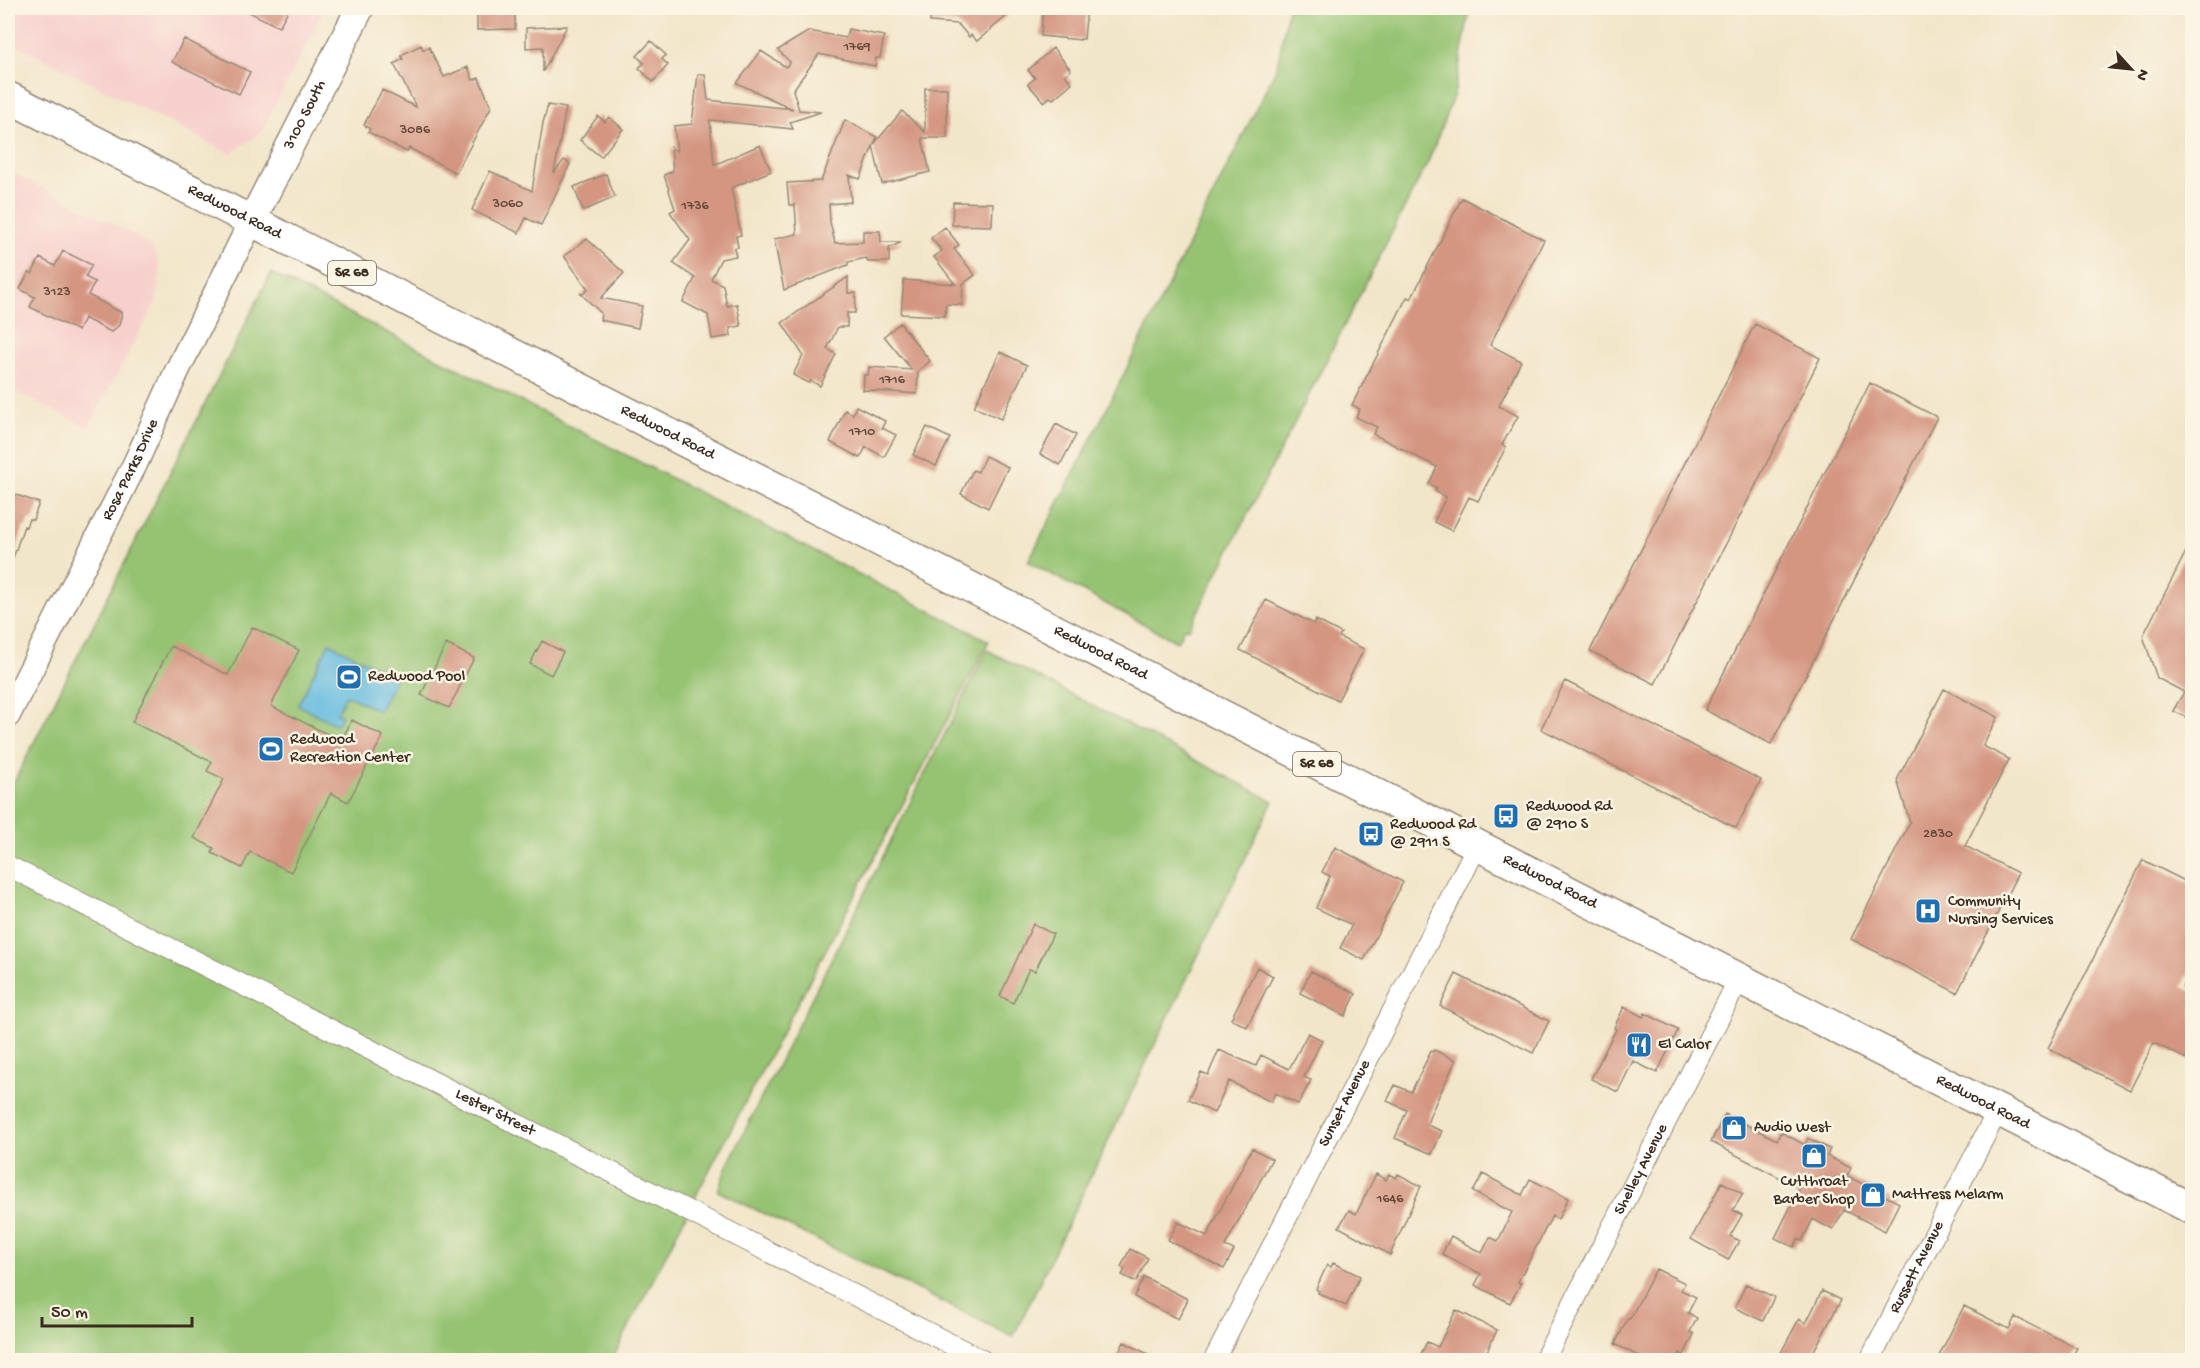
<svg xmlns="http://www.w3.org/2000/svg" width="2200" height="1368" viewBox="0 0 2200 1368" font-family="'Gochi Hand',sans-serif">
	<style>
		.built { fill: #f7d0cd }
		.green { fill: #95c372; stroke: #687648; stroke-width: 1.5 }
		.water { fill: #61badf; stroke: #4e727e; stroke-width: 1.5 }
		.building { fill: #d49681 }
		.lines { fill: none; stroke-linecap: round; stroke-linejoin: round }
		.minor-casing { stroke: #968874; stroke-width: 22 }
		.tertiary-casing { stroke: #968874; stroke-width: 27 }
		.secondary-casing { stroke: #968874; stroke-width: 30 }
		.primary-casing { stroke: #968874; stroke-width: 33 }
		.minor { stroke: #fff; stroke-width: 20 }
		.tertiary { stroke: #fff; stroke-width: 24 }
		.secondary { stroke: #fff; stroke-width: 27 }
		.primary { stroke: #fff; stroke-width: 30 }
		.labels { text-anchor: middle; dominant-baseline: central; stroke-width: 5; stroke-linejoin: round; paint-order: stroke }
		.number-label { font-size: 14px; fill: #614537 }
		.shield { fill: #fcf5e5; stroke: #75675a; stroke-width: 1.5 }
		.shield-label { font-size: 15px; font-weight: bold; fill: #3b2a1e }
		.street-label { font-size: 16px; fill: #3b2a1e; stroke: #fcf5e5 }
		.poi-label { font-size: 16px; fill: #3b2a1e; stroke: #fcf5e5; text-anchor: start }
	</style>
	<rect width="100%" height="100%" fill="#fcf5e5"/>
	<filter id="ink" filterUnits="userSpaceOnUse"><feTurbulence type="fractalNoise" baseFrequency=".0167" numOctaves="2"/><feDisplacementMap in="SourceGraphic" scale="12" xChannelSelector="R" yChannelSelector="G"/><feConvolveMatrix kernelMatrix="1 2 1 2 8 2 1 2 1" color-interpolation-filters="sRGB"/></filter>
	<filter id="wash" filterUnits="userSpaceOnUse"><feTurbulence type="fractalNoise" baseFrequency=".008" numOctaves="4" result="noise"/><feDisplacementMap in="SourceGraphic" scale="24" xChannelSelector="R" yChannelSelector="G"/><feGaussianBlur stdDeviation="1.35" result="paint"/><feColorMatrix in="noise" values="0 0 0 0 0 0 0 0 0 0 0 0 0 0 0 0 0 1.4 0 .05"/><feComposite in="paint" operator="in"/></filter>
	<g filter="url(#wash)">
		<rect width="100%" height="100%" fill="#f2e6ca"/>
		<path class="built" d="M8,8H325L262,131L231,154L8,41Z
			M8,170L136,236L153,248L160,268L156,302L88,428L8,388Z"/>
		<path class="green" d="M1288,8H1470L1454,94L1429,160L1189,629L1184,628L1177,642L1028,562L1101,420L1277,67Z
			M271,273L989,641L702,1184L612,1360H8V794Z
			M987,650L1273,801L1013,1337L718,1191L726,1168Z"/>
		<path class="water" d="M329,643L396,677L379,711L346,695L337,713L342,716L337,725L298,705Z"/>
		<g id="blocks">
			<path class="building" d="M241,8H289L279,27Z
				M477,8H515V29L477,30Z
				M931,8H1016L977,41L971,35L969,37L958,24L930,22Z
				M1043,8H1087L1084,39H1080V40L1041,36Z
				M567,26L543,72V47L526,48V28Z
				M848,29L884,36L880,58H876L875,66L819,54L793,90L799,110L821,112L790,122L793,129L710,120L714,165L760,145L771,171L731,188L741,235L736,236L738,247L734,248L736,256L721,259L711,279L723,285L727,306L737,304L741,326L730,328L731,336L712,339L708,315L683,302L695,278L673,263L690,240L670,212L675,209L664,175L673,171L671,147L677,152L674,126L692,124L698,74H705L708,100L793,109L737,83L761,51L786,67L790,62L778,50L809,31L846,38Z
				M184,39L250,72L239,94L172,62Z
				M651,41L666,55L662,59L668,65L653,82L639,68L644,63L637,56Z
				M421,45L423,50L429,47L444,77L468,67L473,80L479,78L491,107L456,173L409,148L407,152L368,132L370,129L364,125L382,90L416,107L394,64L403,59L401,55Z
				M1053,48L1071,70L1065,75L1072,83L1053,99L1050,97L1044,102L1028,84L1035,78L1028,70Z
				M925,88H947V138H922L930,172L882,184L873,146L860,179L849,175L851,202L829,204L830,222L835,243L863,242V231H880L881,242H902L889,248V262H868L866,258L848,262V265L784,290L774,239L797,234L795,205H789L787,183L821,181L845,120L877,137L874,144L902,111L925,132Z
				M548,105L566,108L554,173L564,160L570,164L541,225L526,218L519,233L472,210L490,171L532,191L543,123Z
				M598,116L605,122L609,117L623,129L601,157L580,140Z
				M606,174L615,197L583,211L574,187Z
				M1462,198L1544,240L1490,345L1521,361L1499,406L1518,416L1502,445L1506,447L1478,501L1469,497L1452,531L1434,522L1446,497L1435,491L1437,488L1429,484L1437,467L1373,434L1377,427L1356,417L1360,409L1352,405L1407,297L1411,299Z
				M953,202L993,203L992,226L952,225Z
				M945,227L959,245L954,249L975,275L963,284L962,305L946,304L945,316L901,314L904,280L955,284L934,257L942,251L931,238Z
				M587,239L624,273L601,298L642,306L638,328L600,320L601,313L580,293L583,294L588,289L564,256Z
				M63,251L92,265L85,277L95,282L88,295L122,313L119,325L111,332L84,318L78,331L30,307L35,297L20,289L29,272L32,274L40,258L55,266Z
				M848,277V293H856L855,313H847V327H838L827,349L836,354L820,386L811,381L809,383L793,375L803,355L782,323Z
				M900,323L930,361L918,371L917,394L863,390L864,375H868L869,367L912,370L884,336Z
				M1755,324L1820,358L1655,684L1590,651Z
				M1000,352L1027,365L1001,419L974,407Z
				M1870,383L1937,417L1771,744L1705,710Z
				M856,406L885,421L882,428L896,435L884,457L866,447L860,458L830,442L845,410L853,414Z
				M1056,424L1076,435L1060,465L1040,454Z
				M927,427L950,438L936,466L913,455Z
				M985,456L1008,467L988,508L961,494L973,470L978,472Z
				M8,492L39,503L33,520L29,519L26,527L24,526L10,567L8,566Z
				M2193,538V720L2173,711L2184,692L2157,678L2143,636Z
				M1266,600L1314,624L1316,620L1341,633L1339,637L1364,649L1338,700L1240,650Z
				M252,627L299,650L271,706L341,741L352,720L383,736L348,802L331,793L291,872L250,852L242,868L212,853L214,848L194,838L224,779L207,771L212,762L132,722L171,646L228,675Z
				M542,641L563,652L551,675L530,664Z
				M446,644L474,658L449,708L421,695Z
				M1565,681L1761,780L1736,828L1541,729Z
				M1944,689L1998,717L1983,746L2009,759L1965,846L2018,873L1957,993L1851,939L1910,822L1897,780Z
				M1335,847L1403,882L1364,960L1340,948L1352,925L1316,908L1330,876L1322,872Z
				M2143,860L2193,885V967L2182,987L2193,992V1062L2154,1043L2130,1090L2048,1048Z
				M1033,924L1053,934L1035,971L1029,969L1013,1003L1000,996Z
				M1257,967L1273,976L1247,1027L1231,1019Z
				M1311,971L1356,994L1345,1016L1300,993Z
				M1456,974L1549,1021L1533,1053L1440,1006Z
				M1624,1007L1643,1017L1645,1013L1678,1030L1657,1073L1633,1061L1618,1092L1591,1079L1616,1029L1614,1028Z
				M1308,1033L1322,1040L1304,1077L1311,1080L1298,1104L1275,1093L1271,1102L1229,1081L1214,1113L1188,1100L1201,1072L1208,1075L1219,1050L1256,1066L1261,1055L1289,1069Z
				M1434,1050L1456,1060L1430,1115L1427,1125L1442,1131L1432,1154L1395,1138L1407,1110L1387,1101L1395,1085L1411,1092L1431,1051L1433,1052Z
				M1725,1114L1777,1140L1781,1132L1805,1145L1808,1138L1830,1149L1827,1156L1851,1168L1847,1176L1899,1203L1885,1231L1844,1210L1833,1230L1813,1219L1802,1241L1798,1239L1794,1247L1775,1238L1800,1188L1711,1142Z
				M1252,1148L1272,1159L1225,1246L1234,1250L1224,1269L1168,1240L1178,1222L1207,1236Z
				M1376,1174L1386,1180L1389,1174L1396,1178L1398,1174L1421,1186L1390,1255L1339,1227L1349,1210L1356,1214Z
				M1483,1174L1522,1195L1530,1179L1568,1198L1558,1219L1552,1216L1518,1282L1521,1283L1510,1303L1475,1285L1481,1274L1442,1254L1451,1236L1482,1253L1490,1237L1498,1241L1512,1212L1473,1192Z
				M1722,1182L1743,1194L1733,1210L1742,1215L1730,1236L1739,1241L1728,1260L1691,1239Z
				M1130,1249L1148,1258L1136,1282L1122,1275L1125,1269L1121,1267Z
				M1333,1263L1360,1276L1346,1306L1318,1293L1319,1291L1316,1289L1327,1265L1331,1267Z
				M1656,1269L1685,1283L1681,1290L1696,1297L1688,1313L1697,1318L1690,1332L1694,1334L1684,1355L1680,1353L1677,1360H1646L1615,1344L1628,1318L1630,1319Z
				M1144,1277L1188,1299L1178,1319L1134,1297Z
				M1746,1284L1774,1297L1763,1321L1735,1308Z
				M1822,1291L1841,1300L1809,1360H1777L1799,1319L1806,1323Z
				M1964,1306L2009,1329L2015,1317L2077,1348L2070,1360H1937Z
				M1456,1310L1497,1330L1483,1360H1429L1420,1356L1427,1342L1438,1347Z
				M1124,1342L1160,1360H1115Z"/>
		</g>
	</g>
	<g filter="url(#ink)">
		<use href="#blocks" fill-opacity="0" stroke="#968874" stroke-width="1.5"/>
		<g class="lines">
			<g class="minor-casing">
				<g id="minor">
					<path id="s1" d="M8,866L982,1360"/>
					<path id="s2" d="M1214,1360L1477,846"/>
					<path id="s3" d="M1544,1360L1739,979"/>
					<path id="s4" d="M1870,1360L1998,1110"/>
				</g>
			</g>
			<g class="tertiary-casing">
				<g id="tertiary">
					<path id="s5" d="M8,715L135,464L177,371L251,222"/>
				</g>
			</g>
			<g class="secondary-casing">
				<g id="secondary">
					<path id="s6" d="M251,222L360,8"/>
				</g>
			</g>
			<g class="primary-casing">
				<g id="primary">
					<path id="s7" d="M8,97L2192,1209"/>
				</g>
			</g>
			<use href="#minor" class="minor"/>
			<use href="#tertiary" class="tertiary"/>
			<use href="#secondary" class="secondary"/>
			<use href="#primary" class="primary"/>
		</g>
	</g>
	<defs>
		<g id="stadium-square" transform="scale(1.35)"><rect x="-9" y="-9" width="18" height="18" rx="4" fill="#1f6fb2" stroke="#fcf5e5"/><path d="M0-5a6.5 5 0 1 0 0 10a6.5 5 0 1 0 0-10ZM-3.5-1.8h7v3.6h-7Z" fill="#fff"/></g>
		<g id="bus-square" transform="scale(1.35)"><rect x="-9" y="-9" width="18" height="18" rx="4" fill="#1f6fb2" stroke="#fcf5e5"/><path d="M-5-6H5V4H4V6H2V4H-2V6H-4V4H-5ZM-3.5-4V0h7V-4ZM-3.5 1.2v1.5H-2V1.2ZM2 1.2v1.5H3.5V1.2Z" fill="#fff"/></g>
		<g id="hospital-square" transform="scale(1.35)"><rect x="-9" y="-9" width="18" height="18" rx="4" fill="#1f6fb2" stroke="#fcf5e5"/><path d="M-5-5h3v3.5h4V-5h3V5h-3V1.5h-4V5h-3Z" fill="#fff"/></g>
		<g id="restaurant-square" transform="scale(1.35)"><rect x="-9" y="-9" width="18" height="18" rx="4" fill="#1f6fb2" stroke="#fcf5e5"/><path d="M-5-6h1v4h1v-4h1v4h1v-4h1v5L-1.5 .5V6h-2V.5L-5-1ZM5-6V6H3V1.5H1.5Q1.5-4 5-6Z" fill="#fff"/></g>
		<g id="shop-square" transform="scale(1.35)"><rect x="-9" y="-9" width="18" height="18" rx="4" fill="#1f6fb2" stroke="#fcf5e5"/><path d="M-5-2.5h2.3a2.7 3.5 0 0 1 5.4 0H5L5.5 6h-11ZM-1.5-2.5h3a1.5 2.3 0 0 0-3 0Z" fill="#fff"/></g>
	</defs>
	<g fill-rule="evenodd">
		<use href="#stadium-square" x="349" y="677"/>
		<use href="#stadium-square" x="271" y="749"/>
		<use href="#bus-square" x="1506" y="816"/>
		<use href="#bus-square" x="1371" y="834"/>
		<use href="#hospital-square" x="1928" y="911"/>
		<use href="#restaurant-square" x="1639" y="1045"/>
		<use href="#shop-square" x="1734" y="1128"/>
		<use href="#shop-square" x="1814" y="1156"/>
		<use href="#shop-square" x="1873" y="1195"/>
	</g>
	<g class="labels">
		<g class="number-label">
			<text x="857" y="47">1769</text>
			<text x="415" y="130">3086</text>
			<text x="508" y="204">3060</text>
			<text x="695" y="206">1736</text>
			<text x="57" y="292">3123</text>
			<text x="892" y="380">1716</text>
			<text x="862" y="432">1710</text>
			<text x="1938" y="834">2830</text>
			<text x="1390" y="1199">1646</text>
		</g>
		<g class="shield">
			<rect x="328" y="261" width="48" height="24" rx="4.5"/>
			<rect x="1293" y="752" width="48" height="24" rx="4.5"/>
		</g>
		<g class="shield-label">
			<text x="352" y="273">SR 68</text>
			<text x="1317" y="764">SR 68</text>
		</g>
		<g class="street-label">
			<text stroke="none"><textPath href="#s6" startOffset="120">3100 South</textPath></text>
			<text stroke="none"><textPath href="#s7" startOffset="254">Redwood Road</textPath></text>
			<text stroke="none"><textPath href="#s7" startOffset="740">Redwood Road</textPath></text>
			<text stroke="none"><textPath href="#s5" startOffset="274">Rosa Parks Drive</textPath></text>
			<text stroke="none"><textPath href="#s7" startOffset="1226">Redwood Road</textPath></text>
			<text stroke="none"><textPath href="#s7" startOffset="1730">Redwood Road</textPath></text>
			<text stroke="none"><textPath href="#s7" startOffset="2216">Redwood Road</textPath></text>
			<text stroke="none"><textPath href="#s2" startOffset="288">Sunset Avenue</textPath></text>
			<text stroke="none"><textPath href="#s1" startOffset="546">Lester Street</textPath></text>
			<text stroke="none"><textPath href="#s3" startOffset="214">Shelley Avenue</textPath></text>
			<text stroke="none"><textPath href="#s4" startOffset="104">Russett Avenue</textPath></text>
		</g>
		<g class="poi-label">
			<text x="368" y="677">Redwood Pool</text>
			<text x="290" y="740">Redwood<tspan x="290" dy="18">Recreation Center</tspan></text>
			<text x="1526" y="807">Redwood Rd<tspan x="1526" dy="18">@ 2910 S</tspan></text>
			<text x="1390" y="825">Redwood Rd<tspan x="1390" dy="18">@ 2911 S</tspan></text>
			<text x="1948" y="902">Community<tspan x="1948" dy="18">Nursing Services</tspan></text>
			<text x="1658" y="1045">El Calor</text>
			<text x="1754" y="1128">Audio West</text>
			<text x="1814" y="1182" text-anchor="middle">Cutthroat<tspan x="1814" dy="18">Barber Shop</tspan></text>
			<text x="1892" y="1195">Mattress Melarm</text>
		</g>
	</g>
	<rect width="2200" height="1368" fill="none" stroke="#fcf5e5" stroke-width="30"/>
	<g transform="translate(2131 69) rotate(117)" stroke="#fcf5e5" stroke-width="4.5" paint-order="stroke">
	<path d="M0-4.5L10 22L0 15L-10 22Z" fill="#3b2a1e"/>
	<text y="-9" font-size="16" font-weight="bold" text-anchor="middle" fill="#3b2a1e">N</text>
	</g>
	<path d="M42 1317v9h150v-9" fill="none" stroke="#3b2a1e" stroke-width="3"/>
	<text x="51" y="1317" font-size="18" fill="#3b2a1e" stroke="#fcf5e5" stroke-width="4.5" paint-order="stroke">50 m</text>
</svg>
